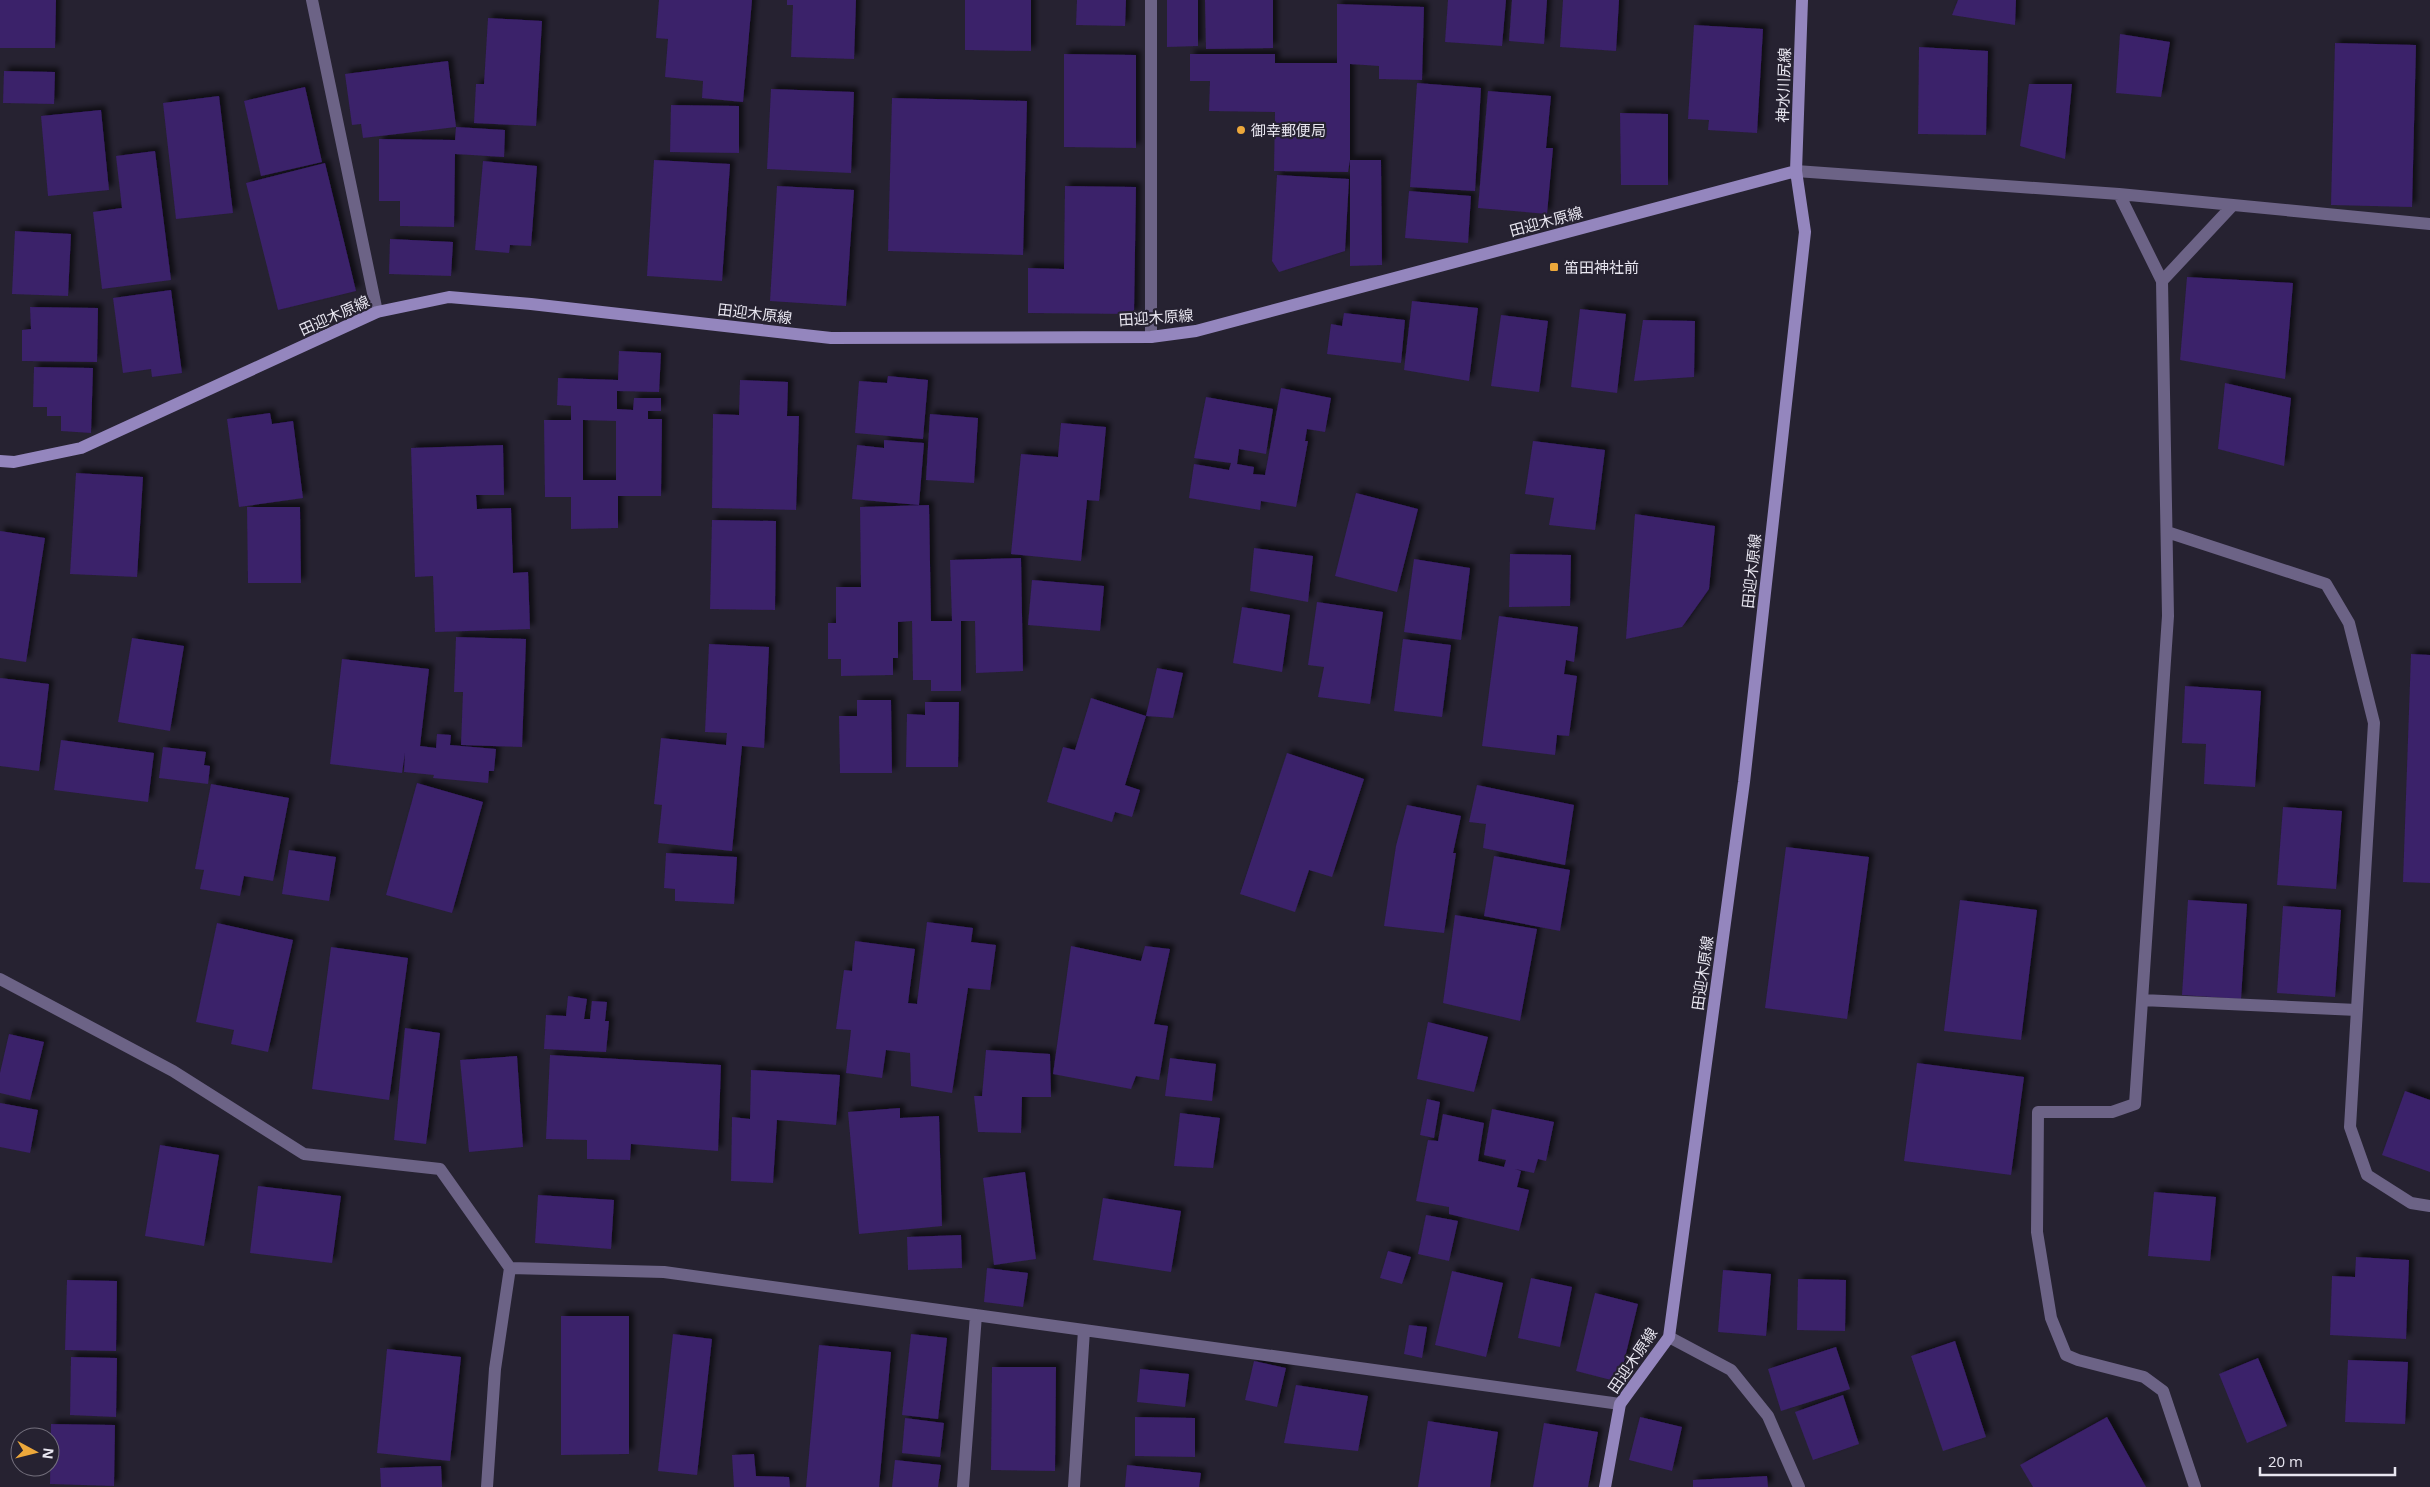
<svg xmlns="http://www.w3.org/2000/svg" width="2430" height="1487" viewBox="0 0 2430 1487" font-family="'Open Sans','Noto Sans JP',sans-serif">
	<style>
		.building { fill: #3b206a; fill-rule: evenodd; filter: url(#shadow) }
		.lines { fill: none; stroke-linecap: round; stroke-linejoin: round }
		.street { stroke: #6c6386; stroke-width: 12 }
		.secondary { stroke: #9486be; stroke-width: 12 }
		.poi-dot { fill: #eda83b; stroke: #262231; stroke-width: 2 }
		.labels { text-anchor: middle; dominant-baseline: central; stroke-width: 4.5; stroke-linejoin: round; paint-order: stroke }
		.street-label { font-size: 15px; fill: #e8e6f0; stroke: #262231 }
		.poi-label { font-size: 15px; fill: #e8e6f0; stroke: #262231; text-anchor: start }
	</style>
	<defs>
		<filter id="shadow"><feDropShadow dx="4.5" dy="-4.5" stdDeviation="2.5" flood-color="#0009"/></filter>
	</defs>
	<rect width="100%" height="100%" fill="#262231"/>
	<path class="building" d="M0,0H56L55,48H0Z
		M659,0H752L743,102L702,98L703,81L665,77L668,39L656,38Z
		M787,0H856L854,59L791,57L793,5H787Z
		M965,0H1031V51L965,50Z
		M1077,0H1126L1125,26L1076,25Z
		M1167,0H1198V46L1167,47Z
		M1205,0H1273V48L1206,49Z
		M1448,0H1506L1502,46L1445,42Z
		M1512,0H1547L1544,44L1509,41Z
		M1563,0H1619L1616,51L1560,47Z
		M1958,0H2016L2015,25L1952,15Z
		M1337,4L1424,7L1422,80L1379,79V66L1350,64V160H1381L1382,265L1350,266V160L1348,172L1274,171L1275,112L1209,111L1210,81H1190V54H1275V63H1337Z
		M488,18L542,21L536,126L474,123L476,84H484Z
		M1694,25L1763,29L1757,133L1708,130L1709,120L1688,119Z
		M2120,34L2170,42L2161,97L2116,93Z
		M2335,43L2416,45L2412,207L2331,205Z
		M1919,47L1988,51L1986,135L1918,134Z
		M1064,54L1136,55V148L1064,147Z
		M448,61L456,127L505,130L504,157L455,154L454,227L400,226V201H379V139L455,140L456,127L363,138L361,124L352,125L345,74Z
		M4,71L55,72L54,104L3,103Z
		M1417,83L1481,88L1475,191L1410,187Z
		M2029,84H2072L2065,159L2020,146Z
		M305,87L322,162L261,176L244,101Z
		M771,89L854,92L851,173L767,169Z
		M1488,91L1551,96L1546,148H1553L1547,214L1478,208Z
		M219,96L233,213L176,219L163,103Z
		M892,98L1027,101L1023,255L888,251Z
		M671,105L739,106V153L670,152Z
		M101,110L109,190L48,196L41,116Z
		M1620,113L1668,114V185H1621Z
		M155,151L171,280L102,289L93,212L122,208L116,156Z
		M654,160L730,164L722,281L647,276Z
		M483,161L537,166L531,246L510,245L509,253L475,250Z
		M325,163L356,291L278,310L246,183Z
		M1277,175L1349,179L1345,251L1279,272L1272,261Z
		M777,186L854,190L846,306L770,301Z
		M1065,186L1136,187L1134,314L1028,313V268L1064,269Z
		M1409,191L1471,196L1468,243L1405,238Z
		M15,231L71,234L68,296L12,294Z
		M390,239L453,242L451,276L389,274Z
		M2187,277L2293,283L2285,379L2180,360Z
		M171,290L182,373L152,377L151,369L123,373L113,298Z
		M1412,301L1478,308L1469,381L1404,370Z
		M30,307L98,308L97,362L22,361V330L31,329Z
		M1580,309L1626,314L1617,393L1571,387Z
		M1344,313L1405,320L1401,363L1327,354L1331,324L1342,326Z
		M1501,315L1548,321L1539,392L1491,386Z
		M1643,320L1695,321L1694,377L1634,381Z
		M619,351L661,353L659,392L617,391V409L633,410L634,398H661V411H648V419H662L661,496H618V528L571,529V497H545L544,420H571V406L557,405L558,378L618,380ZM583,420L616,421V480H583Z
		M34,367L93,368L91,433L61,431V416H47V407H33Z
		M888,376L928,380L923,439L855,433L859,381L887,383Z
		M740,380L788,382L787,416H799L796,510L712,508L713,414L739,415Z
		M2225,383L2291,398L2284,466L2218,449Z
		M1281,388L1331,398L1325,432L1307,429L1305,441H1308L1296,507L1261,501L1260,510L1189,498L1194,464L1229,470L1231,463L1194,458L1206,397L1273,409L1266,454L1239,449L1237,464L1254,467L1253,474L1265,475Z
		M270,413L272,424L293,421L303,498L239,507L227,419Z
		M930,414L978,418L974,483L926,480Z
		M1061,423L1106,427L1099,501L1087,500L1081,561L1011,554L1021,454L1058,457Z
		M884,440L924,443L919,505L852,499L857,445L884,448Z
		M1533,441L1605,450L1595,530L1549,525L1554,498L1525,494Z
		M503,445L504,495H476L477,509L511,508L513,573L528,572L530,629L435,632L433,576L415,577L411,448Z
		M76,473L143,477L137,577L70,574Z
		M1356,493L1418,509L1397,592L1335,576Z
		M929,505L931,621H952L950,560L1021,558L1023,671L976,673L975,621H961V691H931V680H913L912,621L898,622V658H893V675L841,676V659H828V623H836V587H861L860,507Z
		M247,507H300L301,583H248Z
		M1635,514L1715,526L1709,589L1682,627L1626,639Z
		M712,520L776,521L775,610L710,609Z
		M0,531L45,538L26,662L0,658Z
		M1254,548L1313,556L1308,602L1250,591Z
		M1510,554L1571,555L1570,606L1509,607Z
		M1414,559L1470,568L1461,640L1404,632Z
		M1032,580L1104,586L1100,631L1028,625Z
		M1317,602L1383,612L1370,704L1318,697L1324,667L1308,665Z
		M1242,607L1290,615L1282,672L1233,663Z
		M1499,616L1578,627L1574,662L1566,660L1564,674L1577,676L1569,736L1557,735L1555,755L1482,746Z
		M456,637L526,639L522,747L461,745L463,692H454Z
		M132,638L184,646L170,731L118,722Z
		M1403,639L1451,645L1442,717L1394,711Z
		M709,644L769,647L764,748L742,746L732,851L658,843L662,805L654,804L661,738L726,745L727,733L705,732Z
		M2411,654L2430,655V883L2403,882Z
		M342,659L429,669L420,746L436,748L437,734L451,735L450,745L496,749L494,771H489L488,783L433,778L434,775L404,772L405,753L402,773L330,764Z
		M1157,668L1183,673L1173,718L1146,716L1125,785L1140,790L1132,817L1115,812L1112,822L1047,802L1063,747L1075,750L1091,698L1146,716Z
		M0,678L49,684L39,771L0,766Z
		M2185,686L2261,691L2255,787L2204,784L2206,744L2182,743Z
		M857,700H891L892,773H840L839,716H857Z
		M925,702H959L958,767H906L907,714L925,715Z
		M61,740L154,753L148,802L54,790Z
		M163,747L206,752L204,765L210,766L208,784L159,778Z
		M1287,753L1364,779L1332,877L1309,870L1295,912L1240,894Z
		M417,783L483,802L452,913L386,895Z
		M211,784L289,798L273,881L244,876L240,896L200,889L204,870L195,869Z
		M1477,785L1574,805L1565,865L1483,848L1486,824L1469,822Z
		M1407,805L1461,816L1453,853H1456L1444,933L1384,926L1396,846Z
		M2283,807L2342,811L2336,889L2277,885Z
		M1786,847L1869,857L1847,1019L1765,1008Z
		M289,850L336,857L329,901L282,894Z
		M666,853L737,857L734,904L675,901V889L664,888Z
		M1494,856L1570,870L1560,931L1484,916Z
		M1960,900L2037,910L2021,1040L1944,1031Z
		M2188,900L2247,904L2241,999L2182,995Z
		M2283,906L2341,910L2335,997L2277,993Z
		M1455,915L1537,929L1520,1021L1443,1003Z
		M927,922L973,928L971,942L996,945L990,990L968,988L952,1093L911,1086L910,1053L886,1050L882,1078L846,1073L851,1030L836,1029L844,970L852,971L855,941L915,949L908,1003L917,1004Z
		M217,923L293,940L268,1052L231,1044L234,1030L196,1022Z
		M1071,946L1141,961L1145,946L1170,949L1154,1024L1168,1026L1159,1080L1136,1076L1131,1089L1053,1074Z
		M331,947L408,958L389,1100L312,1089Z
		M568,996L587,999L584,1019H590L592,1001L607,1002L605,1021H609L606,1052L544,1049L546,1015L566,1016Z
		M1428,1022L1488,1037L1474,1092L1417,1079Z
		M405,1028L440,1033L426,1144L394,1140Z
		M9,1034L44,1042L30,1100L0,1093V1073Z
		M986,1050L1050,1054L1051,1097H1022L1021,1133L978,1132L974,1096H982Z
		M550,1055L721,1065L718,1151L631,1144L630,1160L587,1159V1140L546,1139Z
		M517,1056L523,1147L469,1152L460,1060Z
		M1170,1058L1216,1064L1212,1101L1165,1096Z
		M1917,1063L2024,1077L2011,1175L1904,1161Z
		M751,1070L840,1075L836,1125L777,1120L773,1183L731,1181L732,1117L750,1119Z
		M2405,1091L2430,1100V1172L2382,1155Z
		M1427,1099L1440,1102L1434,1138L1420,1135Z
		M0,1103L38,1110L30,1153L0,1147Z
		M900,1108V1118L939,1116L942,1226L859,1234L848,1112Z
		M1492,1109L1554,1122L1546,1161L1538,1159L1534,1173L1515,1169L1521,1171L1517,1187L1529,1190L1519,1231L1449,1214V1207L1416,1201L1428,1140L1438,1141L1443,1114L1484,1123L1478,1161L1504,1167L1506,1160L1484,1155Z
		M1180,1113L1220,1118L1213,1168L1174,1166Z
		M160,1145L219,1155L204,1246L145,1236Z
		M1025,1172L1036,1259L994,1265L983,1178Z
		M258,1186L341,1196L332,1263L250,1253Z
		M2154,1192L2216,1197L2210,1261L2148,1256Z
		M538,1195L614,1200L611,1249L535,1243Z
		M1103,1198L1181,1211L1171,1272L1093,1260Z
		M1426,1215L1458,1221L1449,1261L1418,1254Z
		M961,1235L962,1268L908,1270L907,1237Z
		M1388,1251L1411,1257L1402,1284L1380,1278Z
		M2356,1257L2409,1260L2406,1339L2330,1335L2332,1276L2355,1277Z
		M987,1268L1028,1273L1023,1307L984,1302Z
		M1723,1270L1771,1274L1766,1336L1718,1332Z
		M1452,1271L1503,1283L1486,1357L1435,1345Z
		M1531,1278L1572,1287L1560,1347L1518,1338Z
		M1798,1279L1846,1280L1845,1331L1797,1330Z
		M67,1280L117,1281L116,1351L65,1350Z
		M1595,1293L1638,1304L1619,1382L1576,1371Z
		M561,1316H629V1454L561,1455Z
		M1409,1325L1427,1327L1422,1358L1404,1354Z
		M673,1334L712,1339L697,1475L658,1471Z
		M911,1334L947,1338L938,1419L902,1415Z
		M1955,1341L1986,1437L1943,1451L1911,1356Z
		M819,1345L891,1352L879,1487H806Z
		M1836,1347L1850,1389L1781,1411L1768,1369Z
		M387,1349L461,1357L450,1461L377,1453Z
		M71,1357L117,1358L116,1417L70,1415Z
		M2258,1358L2287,1426L2247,1443L2219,1374Z
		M2348,1360L2408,1362L2405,1424L2345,1422Z
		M1254,1361L1286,1368L1277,1407L1245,1400Z
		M992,1367H1056L1055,1471L991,1470Z
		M1140,1369L1189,1374L1185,1407L1137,1402Z
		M1296,1385L1368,1396L1358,1451L1284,1443Z
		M1843,1395L1859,1444L1813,1460L1795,1412Z
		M1135,1417L1195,1418V1457L1135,1456Z
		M1640,1417L1682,1427L1672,1471L1629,1460Z
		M2107,1417L2146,1487H2033L2020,1465Z
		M905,1418L944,1423L940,1457L902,1453Z
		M1428,1421L1498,1432L1490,1487H1418Z
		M1544,1423L1598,1432L1588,1487H1533Z
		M51,1424L115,1425L114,1486L50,1484Z
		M754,1454L756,1476L789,1477L790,1487H734L732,1455Z
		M895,1460L941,1465L938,1487H892Z
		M1127,1465L1201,1473L1199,1487H1125Z
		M441,1466L442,1487H381L380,1468Z
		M1767,1476L1768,1487H1693V1480Z"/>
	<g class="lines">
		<path class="street" d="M312,0L377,312
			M1151,0V337
			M1796,171L2119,194L2430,224
			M2119,194L2162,281L2168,616L2135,1104L2112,1112H2038L2037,1232L2051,1318L2066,1355L2078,1360L2144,1377L2163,1391L2195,1487
			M2162,281L2233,205
			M2167,532L2326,584L2349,623L2374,723L2350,1127L2367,1175L2411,1203L2430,1206
			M0,979L173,1071L304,1154L440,1169L510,1268L495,1369L487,1487
			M2142,1000L2357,1010
			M510,1268L664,1272L1620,1404
			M1669,1337L1731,1370L1768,1416L1799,1487
			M963,1487L976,1315
			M1074,1487L1084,1330"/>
		<path class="secondary" d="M0,461L14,462L81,448L377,312L449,297L531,304L831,338L1151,337L1196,331L1796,171
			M1605,1487L1620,1404L1669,1337L1744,782L1805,232L1796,171L1802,0"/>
	</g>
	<g class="poi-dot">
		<circle cx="1241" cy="130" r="5"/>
		<rect x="1549" y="262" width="10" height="10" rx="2.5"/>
	</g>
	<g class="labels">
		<g class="street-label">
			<text transform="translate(1783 85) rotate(-88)">神水川尻線</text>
			<text transform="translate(1546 221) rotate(-15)">田迎木原線</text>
			<text transform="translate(755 313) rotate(7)">田迎木原線</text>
			<text transform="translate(334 315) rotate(-24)">田迎木原線</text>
			<text transform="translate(1156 317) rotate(-4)">田迎木原線</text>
			<text transform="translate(1751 571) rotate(-84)">田迎木原線</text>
			<text transform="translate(1702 973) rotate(-82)">田迎木原線</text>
			<text transform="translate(1632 1360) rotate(-56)">田迎木原線</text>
		</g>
		<g class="poi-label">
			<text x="1251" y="130">御幸郵便局</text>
			<text x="1564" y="267">笛田神社前</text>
		</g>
	</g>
	<g transform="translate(35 1452) rotate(97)"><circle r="24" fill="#262231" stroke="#74707d"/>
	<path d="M0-4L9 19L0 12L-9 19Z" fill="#eda83b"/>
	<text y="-8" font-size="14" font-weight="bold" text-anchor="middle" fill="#e8e6f0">N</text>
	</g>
	<path d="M2260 1467v8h135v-8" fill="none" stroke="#e8e6f0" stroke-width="2.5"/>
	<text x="2268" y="1467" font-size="15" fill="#e8e6f0" stroke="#262231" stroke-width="4" paint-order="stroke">20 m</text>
</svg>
